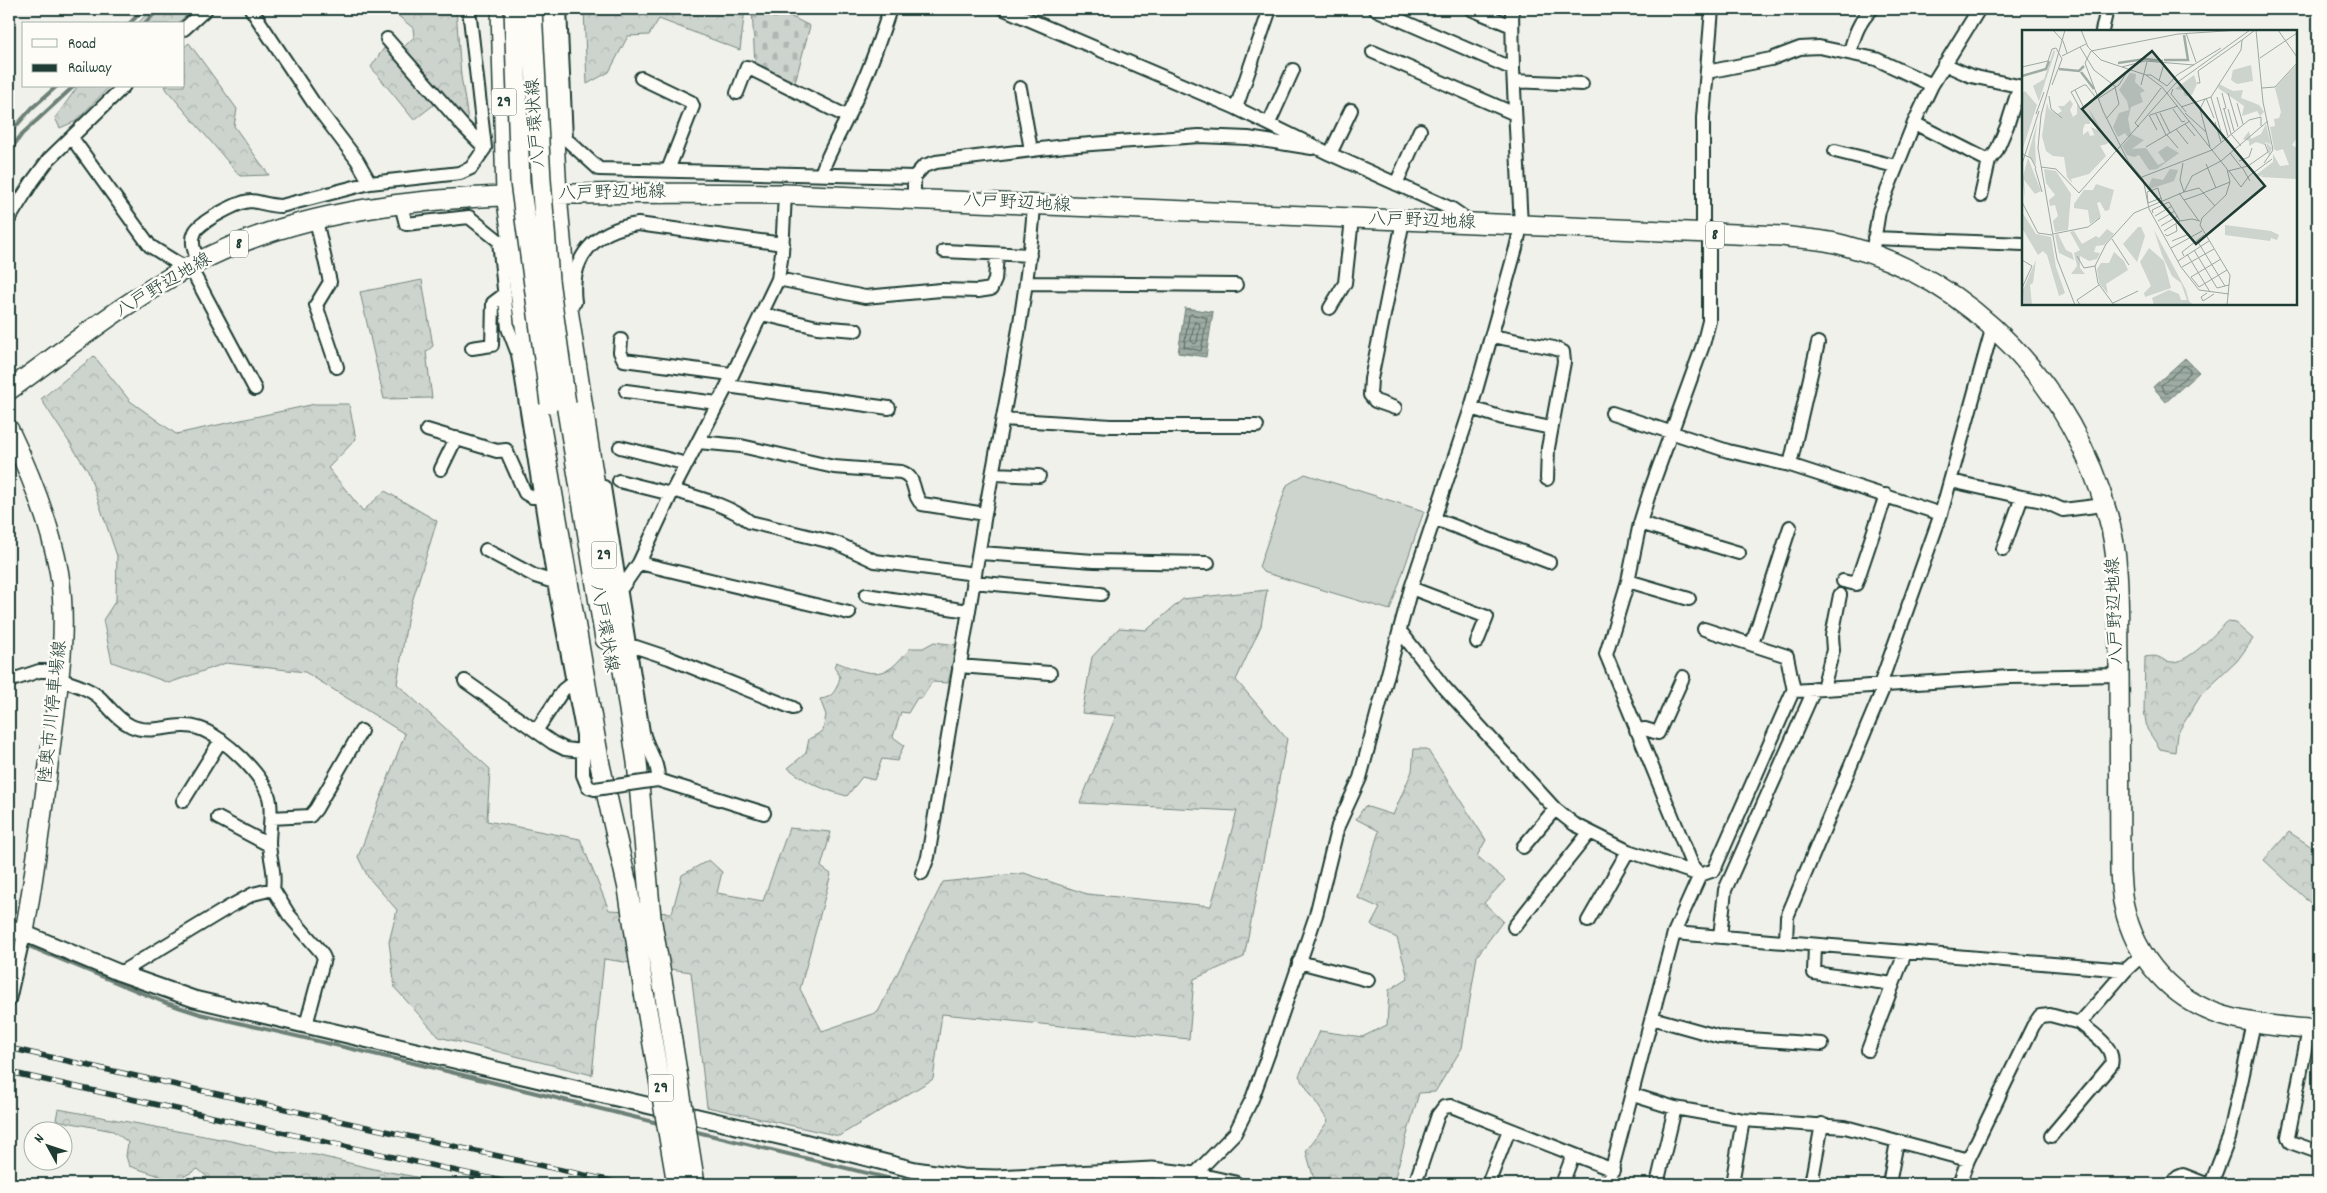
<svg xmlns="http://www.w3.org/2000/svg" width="2327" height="1193" viewBox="0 0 2327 1193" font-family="Dekko,'Klee One',sans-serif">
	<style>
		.forest { fill: url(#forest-crowns); stroke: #768880 }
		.cemetery { fill: url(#cemetery-stones); stroke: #768880 }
		.garden { fill: #cdd3cd; stroke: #768880 }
		.water { fill: url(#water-rules); stroke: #6c8077 }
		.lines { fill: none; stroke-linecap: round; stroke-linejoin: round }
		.shore { stroke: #526961; stroke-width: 1 }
		.stream { stroke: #6c8077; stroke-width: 4 }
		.minor-casing { stroke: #1f3d34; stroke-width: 16 }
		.tertiary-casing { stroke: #1f3d34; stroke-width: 19 }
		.secondary-casing { stroke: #1f3d34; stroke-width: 21 }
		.primary-casing { stroke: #1f3d34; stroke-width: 22 }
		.minor { stroke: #fdfcf7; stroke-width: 12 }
		.tertiary { stroke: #fdfcf7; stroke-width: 15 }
		.secondary { stroke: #fdfcf7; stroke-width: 18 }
		.primary { stroke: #fdfcf7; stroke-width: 19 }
		.rail-casing { stroke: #1f3d34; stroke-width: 5.5 }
		.rail { stroke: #fdfcf7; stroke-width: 4; stroke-dasharray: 11; stroke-linecap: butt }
		.minor-bridge-casing { stroke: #1f3d34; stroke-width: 16; stroke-linecap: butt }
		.primary-bridge-casing { stroke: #1f3d34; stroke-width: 22; stroke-linecap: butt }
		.minor-bridge { stroke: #fdfcf7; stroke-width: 12 }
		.primary-bridge { stroke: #fdfcf7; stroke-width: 19 }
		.labels { text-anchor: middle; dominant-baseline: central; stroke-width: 5; stroke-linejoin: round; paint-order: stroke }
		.shield { fill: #fdfcf7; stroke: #62766e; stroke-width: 1 }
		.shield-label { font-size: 16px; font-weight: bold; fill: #1f3d34 }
		.street-label { font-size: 18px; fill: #1f3d34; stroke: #fdfcf7 }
		.inset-river { fill: none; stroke: #9faca4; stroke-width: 2.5 }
		.inset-road { fill: none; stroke: #9ca9a2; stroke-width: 1 }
		.view { fill: #1f3d34; fill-opacity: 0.15; stroke: #1f3d34; stroke-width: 2.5 }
		.inset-edge { fill: none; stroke: #1f3d34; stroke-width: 2.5 }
	</style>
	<defs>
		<pattern id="forest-crowns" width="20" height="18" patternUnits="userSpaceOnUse" patternTransform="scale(1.25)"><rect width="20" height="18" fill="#cdd3cd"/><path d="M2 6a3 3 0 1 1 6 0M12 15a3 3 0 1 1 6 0" fill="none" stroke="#b0b6b1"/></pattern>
		<pattern id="cemetery-stones" width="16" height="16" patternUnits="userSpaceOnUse" patternTransform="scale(1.25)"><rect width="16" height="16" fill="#cdd3cd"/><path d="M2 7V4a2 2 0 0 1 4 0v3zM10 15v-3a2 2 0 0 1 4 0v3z" fill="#b0b6b1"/></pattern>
		<pattern id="water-rules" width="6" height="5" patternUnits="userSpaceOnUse" patternTransform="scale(1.25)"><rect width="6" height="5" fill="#9faca4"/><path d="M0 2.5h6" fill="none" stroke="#818d86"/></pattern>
	</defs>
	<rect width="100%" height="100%" fill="#f0f1eb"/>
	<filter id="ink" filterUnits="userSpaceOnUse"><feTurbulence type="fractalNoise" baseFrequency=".02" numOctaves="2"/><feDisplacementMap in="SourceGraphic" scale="10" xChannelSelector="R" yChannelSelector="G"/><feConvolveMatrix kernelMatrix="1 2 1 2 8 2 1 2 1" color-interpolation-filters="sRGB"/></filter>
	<g filter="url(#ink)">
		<path class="forest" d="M152,9H193L177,24H137Z
			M390,9H456L461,76L468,119L464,122L444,97L414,120L371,67L384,48L395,56L414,37L413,28Z
			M584,9H745L740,50L659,19L649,35L628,36L609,72L587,84Z
			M189,43L237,109L234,126L269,175L240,176L167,90L165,86H184V47Z
			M78,86H110L76,121L60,128L55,118Z
			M422,280L433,346L426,352L432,398L384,399L360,292Z
			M94,356L130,401L176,434L315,404H349L356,439L328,468L363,511L385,491L437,521L408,615L397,684L490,769L487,821L580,839L609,910L672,913L682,875L709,860L722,872L717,893L763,901L789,828L831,832L821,867L831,874L800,989L822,1031L878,1012L943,882L1024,873L1087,894L1211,906L1237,811L1080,803L1116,716L1082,713L1092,657L1119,628L1147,630L1183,599L1267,590L1261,626L1236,680L1287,739L1244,957L1194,979L1189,1039L942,1014L933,1079L839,1136L707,1107L691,972L604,959L592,1075L439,1037L395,988L389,942L397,910L368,877L358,857L405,734L305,672L226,663L169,683L112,662L103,620L116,600L117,556L88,471L41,399Z
			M2227,622L2235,623L2253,639L2237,661L2201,695L2177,734L2175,752L2160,749L2147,729L2144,710L2145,657C2163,654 2158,660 2171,662C2188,664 2214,634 2227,622Z
			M934,642L957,645L948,683L932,682L922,698H917L908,713L901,712L893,737L904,745L897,761L882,759L874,780L862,777L847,796C824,790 807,783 788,768L806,753L809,739L823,731L826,715L820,699C833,698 837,689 840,677L834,667L836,662C852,668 875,679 891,668C898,663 904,654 911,648H923Z
			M1414,749H1427L1486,840L1477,856L1505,880L1484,903L1503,921L1477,956L1462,1048L1435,1092L1419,1093L1393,1184H1321L1313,1176L1306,1151L1328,1121L1299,1076L1320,1031L1362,1037L1387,1025L1389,990L1408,978L1397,938L1371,925L1380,908L1358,898L1379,831L1356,819L1365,806L1393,815L1412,771Z
			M2289,832L2318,851V910L2264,860Z
			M58,1109L231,1141L279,1152L316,1155L374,1169L453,1184H215L198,1169L175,1181L129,1166L126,1156L128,1142L113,1131L56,1120Z"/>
		<path class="cemetery" d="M752,9H776L810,26L794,86L755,65Z"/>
		<path class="garden" d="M1305,474L1424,511L1390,610L1263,572L1259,567L1287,485Z"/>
		<path class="water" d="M1185,308L1213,312L1206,357L1178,353Z
			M2185,358L2199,372L2166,402L2153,387Z"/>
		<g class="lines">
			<path class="shore" d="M1191,314L1207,318L1201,351L1184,347L1189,316Z
				M1195,322L1200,324L1197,342L1195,344L1191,341Z
				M2184,366L2190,370V373L2168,393H2165L2161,386Z"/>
			<path class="stream" d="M129,24L144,9
				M144,24L159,9
				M9,134L32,108L57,86
				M9,152L22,134L74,86
				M9,938L166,1003L200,1014L426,1066L662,1124
				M693,1131L912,1184
				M1127,1184H1157"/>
			<g class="minor-casing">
				<path id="minor" d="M251,9L313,102L357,160L370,183
					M560,9L566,139L599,169L914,177
					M1004,9L1236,108L1330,154L1452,209L1472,223
					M1375,9L1513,69
					M1471,9L1512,26
					M184,29L206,9
					M2102,31L2107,9
					M387,39L463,126L485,148
					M1373,52L1515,114
					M1850,52C1854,36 1859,21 1872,9
					M1944,64L1971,76L2023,87
					M1707,72L1771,59L1800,48L1819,47L1876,59L1932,85
					M641,78L691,102L693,106L668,170
					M1514,81L1582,84
					M1020,88L1031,150
					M737,93L747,67L848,117
					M1236,108L1270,9
					M1269,123L1293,70
					M1914,123L1989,161
					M72,138L150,246L179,264L190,267L255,389
					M1835,151L1895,166
					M1330,154L1351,110
					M821,174C828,154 838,137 847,118C865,82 878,46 890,9
					M1396,184L1420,130
					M1981,196L1989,161L1996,152L2007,126L2019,88
					M914,199V177L924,166L936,162L1065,146L1199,136L1248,138L1312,148
					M401,205L406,224L469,217L499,241L508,328L518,354L554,582L583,735V775L588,787L595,789
					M9,219L32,182L49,159L124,86
					M316,220L330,282L316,305L337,367
					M1703,234V118L1712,9
					M1874,238L2023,244
					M944,251L1030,255
					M1872,254L1879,211L1914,123L1932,85L1979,9
					M198,262C195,252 190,242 195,232C199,222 240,201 251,201C261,202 270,206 281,206L370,183L460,173L471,168L485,148L469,9
					M778,279L865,297L941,290L978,291L991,289L995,280L997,255
					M1026,283L1236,285
					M575,302C569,257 595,230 638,224L783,244
					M1330,308L1345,283L1352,219
					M762,314L817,327L856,330
					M1492,336L1554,348L1563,352L1564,362L1548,448L1547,479
					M621,340L620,352L624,360L731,374
					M472,348L492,345L493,303L505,294
					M727,386L889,408
					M626,391L717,403
					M1395,408L1375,401L1370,395L1371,379L1403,221
					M1471,408L1503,418L1551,428
					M1612,413L1728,451L1790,465L1941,514
					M1003,419L1111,426H1257
					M427,430L497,451L506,450L525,493L532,497H540
					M698,442L741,446L834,467L901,472C918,477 911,495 922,504L985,514
					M620,447L687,464
					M1790,465L1818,343
					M441,469L456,438
					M993,474L1039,476
					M619,481L671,494
					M1951,481L2022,497L2003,549
					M604,487L643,732C647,750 659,762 658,780L650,781
					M673,490C698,498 729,505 750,522L836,543L875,561L975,574
					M2022,497L2043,501L2063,510L2104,505
					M1435,519L1549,562
					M1640,523L1739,553
					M486,550L535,576L554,582
					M980,553L1094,561L1208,563
					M639,563L673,490L727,386L778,279L782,253L785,194
					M1628,581L1689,599
					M1843,581L1856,584L1886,495
					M973,582L1101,594
					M1411,588L1487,617L1477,642
					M621,589L639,563L849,613
					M866,595L968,611
					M1704,629L1787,656L1794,691
					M1400,631L1443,686L1555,809L1574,824L1628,851L1700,875L1714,870L1793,691L2009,677L2119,675
					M1752,644L1790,527
					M630,645L669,658L793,708
					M959,666L1050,673
					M59,679C73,684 89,688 100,698C110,708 118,720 131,726C152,736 176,721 198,728C222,735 267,777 270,802C272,816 269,830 269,844C270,860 276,873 273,889L289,915L321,952L324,958L306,1025
					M9,681L39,671H60
					M465,681L553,743L565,749L582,751
					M1880,685L1941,514L1993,326
					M1823,688L1833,650L1832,636L1840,595
					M1636,730L1645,729L1658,733L1683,677
					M536,731L563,690L572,683
					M658,780L764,813
					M183,801L221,740
					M218,818L269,845
					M271,818L310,816L316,809L361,731
					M1523,847L1555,809
					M922,873L928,857C946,743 966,629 985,514C1003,411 1027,309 1034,205
					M1588,921L1628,851
					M1514,927L1589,833
					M1674,933L2126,970
					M1720,937L1725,890L1815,688
					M1786,942L1787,917L1885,684
					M1815,945L1814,973L1893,984
					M1299,962L1368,980
					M120,973L229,907L253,894L273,889
					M9,1000L24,934
					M1652,1018L1720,1037L1822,1044
					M2309,1029L2288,1137L2290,1142L2318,1152
					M1868,1050L1905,953
					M1633,1095L1675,1108L1743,1120L1845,1127L1968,1160
					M2051,1136L2111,1065C2116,1047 2092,1033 2080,1023
					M1194,1175L1235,1133L1252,1099L1269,1052L1316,915L1338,826L1360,778L1411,588L1471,408L1516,248L1521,226L1513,69L1512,9
					M1415,1184L1438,1115L1444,1107L1451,1106L1613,1170
					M1488,1184L1509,1130
					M1562,1184L1573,1155
					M1608,1184L1674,933L1700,875L1693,867L1606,654L1628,581L1640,523L1649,494L1703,345L1709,321V235
					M1657,1184L1675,1108
					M1732,1184L1743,1120
					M1811,1184L1822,1124
					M1889,1184L1897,1142
					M1959,1184L1968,1160L2033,1026L2040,1016L2050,1015L2080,1023L2126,970L2142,955
					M2173,1184L2178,1177L2183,1175L2206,1184
					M2211,1184L2229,1138L2254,1023"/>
			</g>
			<g class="tertiary-casing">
				<path id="tertiary" d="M9,927L120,973L194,999L800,1141L915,1170L962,1177L997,1178L1152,1170L1194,1175L1235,1184"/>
			</g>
			<g class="secondary-casing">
				<path id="secondary" d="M9,429C31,475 50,522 59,572C69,632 57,694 50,754C42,814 35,875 24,934"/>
			</g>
			<g class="primary-casing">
				<path id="primary" d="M501,9L506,195L518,278L535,393L600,765L629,893
					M547,9L557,194L566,296L637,762L651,917
					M9,390C70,346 131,297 198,262C312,203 447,196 573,194C644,193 714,193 785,194L1782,236C1802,239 1824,239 1843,245C1973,279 2073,388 2108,516C2121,562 2118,611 2119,659C2120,730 2120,801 2120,872C2121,883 2121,895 2124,906C2135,958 2172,1000 2224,1016C2254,1025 2287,1027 2318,1030
					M566,404L605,639
					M627,882L644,992
					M649,906L665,997"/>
			</g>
			<use href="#minor" class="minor"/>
			<use href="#tertiary" class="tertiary"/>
			<use href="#secondary" class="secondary"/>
			<use href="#primary" class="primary"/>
			<g class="rail-casing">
				<path id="rail" d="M9,1048L625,1184
					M9,1072L516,1184"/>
			</g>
			<use href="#rail" class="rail"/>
			<g class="minor-bridge-casing">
				<path id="minor-bridge" d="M595,789L650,781"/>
			</g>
			<g class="primary-bridge-casing">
				<path id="primary-bridge" d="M514,9L520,182L550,403
					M532,9L541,180L549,280L566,404
					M644,992L677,1184
					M665,997L695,1184"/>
			</g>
			<use href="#minor-bridge" class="minor-bridge"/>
			<use href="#primary-bridge" class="primary-bridge"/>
		</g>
	</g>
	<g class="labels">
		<g class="shield">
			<rect x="491.5" y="88.5" width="25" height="27" rx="4"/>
			<rect x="1706" y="221.5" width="18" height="27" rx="4"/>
			<rect x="230" y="230.5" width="18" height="27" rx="4"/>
			<rect x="591.5" y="541.5" width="25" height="27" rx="4"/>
			<rect x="648.5" y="1074.5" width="25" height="27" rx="4"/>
		</g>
		<g class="shield-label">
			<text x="504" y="102">29</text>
			<text x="1715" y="235">8</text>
			<text x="239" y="244">8</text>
			<text x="604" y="555">29</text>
			<text x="661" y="1088">29</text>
		</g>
		<g class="street-label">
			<text transform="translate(537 123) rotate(-94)">八戸環状線</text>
			<text transform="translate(612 194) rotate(-1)">八戸野辺地線</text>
			<text transform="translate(1017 204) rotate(3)">八戸野辺地線</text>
			<text transform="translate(1422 222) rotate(2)">八戸野辺地線</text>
			<text transform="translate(164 286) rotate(-31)">八戸野辺地線</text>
			<text transform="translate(2116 611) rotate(-92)">八戸野辺地線</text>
			<text transform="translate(603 628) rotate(80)">八戸環状線</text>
			<text transform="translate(54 712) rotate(-84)">陸奥市川停車場線</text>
		</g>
	</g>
	<g transform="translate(2022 30)">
		<rect width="275" height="275" fill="#f0f1eb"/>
		<path d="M32,19L33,22L17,71L11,56L22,49ZM275,34V108L270,115L275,118V149L239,147L241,145L236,147L234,145L251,132V124L258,136L267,135L261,119L255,121L252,119L248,97L253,96L252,89L257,88L259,82L253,58ZM229,35L231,51L215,54L209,50L211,40ZM108,43L114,44L113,52L123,61L118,63L121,72L109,77L106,89L109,104L122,110L110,119L124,118L136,135L143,132L136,122L145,116L157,123L135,139L127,140L117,125L112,127L105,125L100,116L107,108L103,103L96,107L91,97L97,83L107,80L105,71L97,60ZM172,45L175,54L170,65L163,66L161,60L153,59ZM197,54L211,61L221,60L219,68L237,75L242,82L238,86L235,81L220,86L222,76L196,58ZM3,61L15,75L0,121V63ZM48,70L51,74L48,80L51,87L55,84V74L68,90V94H63L61,99V105L66,101L68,106L72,105L84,126L67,144L49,149L50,153L45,147L42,127L31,126L24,121L20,106L25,73L27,79L35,84L40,81L36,76H42ZM67,79L87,112L85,114L77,116L69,97L75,100ZM15,93L13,110L14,135L6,125ZM244,94L249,115L244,112L250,118L247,126L244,111L243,115L234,112L227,116V111L221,109L227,101L229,109L239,104ZM6,128L19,161L13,164L2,150L3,167L0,150ZM22,139L34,141L49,164L46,200L33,202L31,191L36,186L33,175L28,176L27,170L33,165L24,153ZM148,139L156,140L152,151L125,160L130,148L141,150ZM74,154L92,160L87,180L83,181L78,172L75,173L79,187L68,194L66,180L52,178V174L62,160H71ZM0,182L14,204L29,207L34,237L43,263L37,266L25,225L21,221L16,225L0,198ZM116,197H119L123,206L115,232L101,214ZM85,199L92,204L82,215L74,216L72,222L78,223L75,229L67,231L58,226V238L63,244H49L55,236L52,223L58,220L48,202L52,201L60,214L74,206L77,208ZM132,200L164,260L167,271L171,275H132L130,268L147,260L157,264L159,270H165L159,253L150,246L140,225ZM36,204L44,220L50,223L52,230L37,223L33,205ZM127,218L142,231L149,258L123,267L122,263L129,256L118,232ZM92,222L102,231L106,240L84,254L86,264L77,253L75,239L79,233H87ZM14,230L11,253L8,255L10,275H2L1,260Z" fill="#cdd3cd"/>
		<path d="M203,195L249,201L257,205L255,210L249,208L248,211L203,205Z" fill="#cdd3cd"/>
		<path class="inset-river" d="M142,30H166L162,5M96,33L123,29L141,31M37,39L57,41L62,36M59,42L72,59M0,46L24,39L27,31"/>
		<path class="inset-road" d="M31,0L41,11L45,23M43,0L19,85L16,118L35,229L53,275M59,0L66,17L79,30L124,45L140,57L205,139L208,152L204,165L180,188L178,195L208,245L205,275M234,0L241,72L251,120L242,133M256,0L275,27M164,3L174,32M58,17L72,40L94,57M40,26L64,14M238,28L275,3M0,37L26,31L30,19L34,18L40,29L30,55M100,37L123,31L172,35M176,41L220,10M124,45H129L145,56L155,45L199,18M137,51L142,34M175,53H178L176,41M119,55L125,32M240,58L253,57L275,33M151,59L149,64L164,82M53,60L62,78L59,80L49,62L62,55H64L75,69M200,63L204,78L201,79M206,63L216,97M27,66L29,79L40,88M189,67L201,109M195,67L206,106M77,68L97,55L106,40M184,68L192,88M183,69L178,79L188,117M215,73L221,94M159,77L189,67L219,20L220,10L233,0M151,79L160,92L163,91M202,79L209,104L219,116M206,79L212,101M138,83L148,103M163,83L184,102M14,84L22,62M134,84L144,105M127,85L135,100M128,85L156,76M85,88L97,74L93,57M193,92L199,112M163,94L173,106M117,97L113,93L139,58M154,99L166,114M145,105L156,118M124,117L168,91M208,123L219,137M0,124L9,128L14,138M199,131L246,91M217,131L227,127L230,118M161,133L158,150L162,162L177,158L193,176M0,134L17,81M184,134L194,158M19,137L34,139L57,163L153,54L228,0M220,137L228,151M13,138L20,162M206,141L226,136L246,122L243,114M207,141L219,157L227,146L250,129M120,147L190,120L227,90L239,87V96M157,163L177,191M181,163L208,152M139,168L126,173L125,162L136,158V159L140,171M162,170L182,163M0,172L16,203L30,205M147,172L158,191M131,183L130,180L147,172M133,186L150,176M136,191L153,181M139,196L156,186M142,201L158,191L170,189L178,191M31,204L66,197L78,188M143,204L145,206L155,201L154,194M90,209L107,235M150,211L167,204L168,207M176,212L203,256M149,218L180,201M172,220L195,258L207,255M165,224L188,262M55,226L62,238L73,236M162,226L160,222L182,205M199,229L169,247L177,257L205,240M0,230L10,236L0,258M156,231L187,211M160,237L192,219M185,263L179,267L181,271L192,264M207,264L177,260L159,237L127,179L121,149L106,131L81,81L63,33L69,21L156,4L219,0M91,273L116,261M58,275L55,270L77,255M92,275L76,253L73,236L84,214L112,183L162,162L170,146L199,131"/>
		<path class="view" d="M130,21L243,156L174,214L60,79Z"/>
		<rect width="275" height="275" class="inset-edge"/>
	</g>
	<rect width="2327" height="1193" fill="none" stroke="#fdfcf7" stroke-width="30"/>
	<rect x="15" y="15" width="2297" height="1163" fill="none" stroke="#1f3d34" stroke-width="2" filter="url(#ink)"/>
	<rect x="22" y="22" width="162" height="65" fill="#fdfcf7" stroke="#a4b0a9"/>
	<rect x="32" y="39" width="25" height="8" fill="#fdfcf7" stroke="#a4b0a9"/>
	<text x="68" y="48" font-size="15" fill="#1f3d34">Road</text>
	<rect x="32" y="64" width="25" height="8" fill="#1f3d34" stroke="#a4b0a9"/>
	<text x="68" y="72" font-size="15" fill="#1f3d34">Railway</text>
	<g transform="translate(48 1146) rotate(310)"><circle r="24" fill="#fdfcf7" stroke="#a4b0a9"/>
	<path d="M0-4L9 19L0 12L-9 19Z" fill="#1f3d34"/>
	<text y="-8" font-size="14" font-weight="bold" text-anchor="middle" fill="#1f3d34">N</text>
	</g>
</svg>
